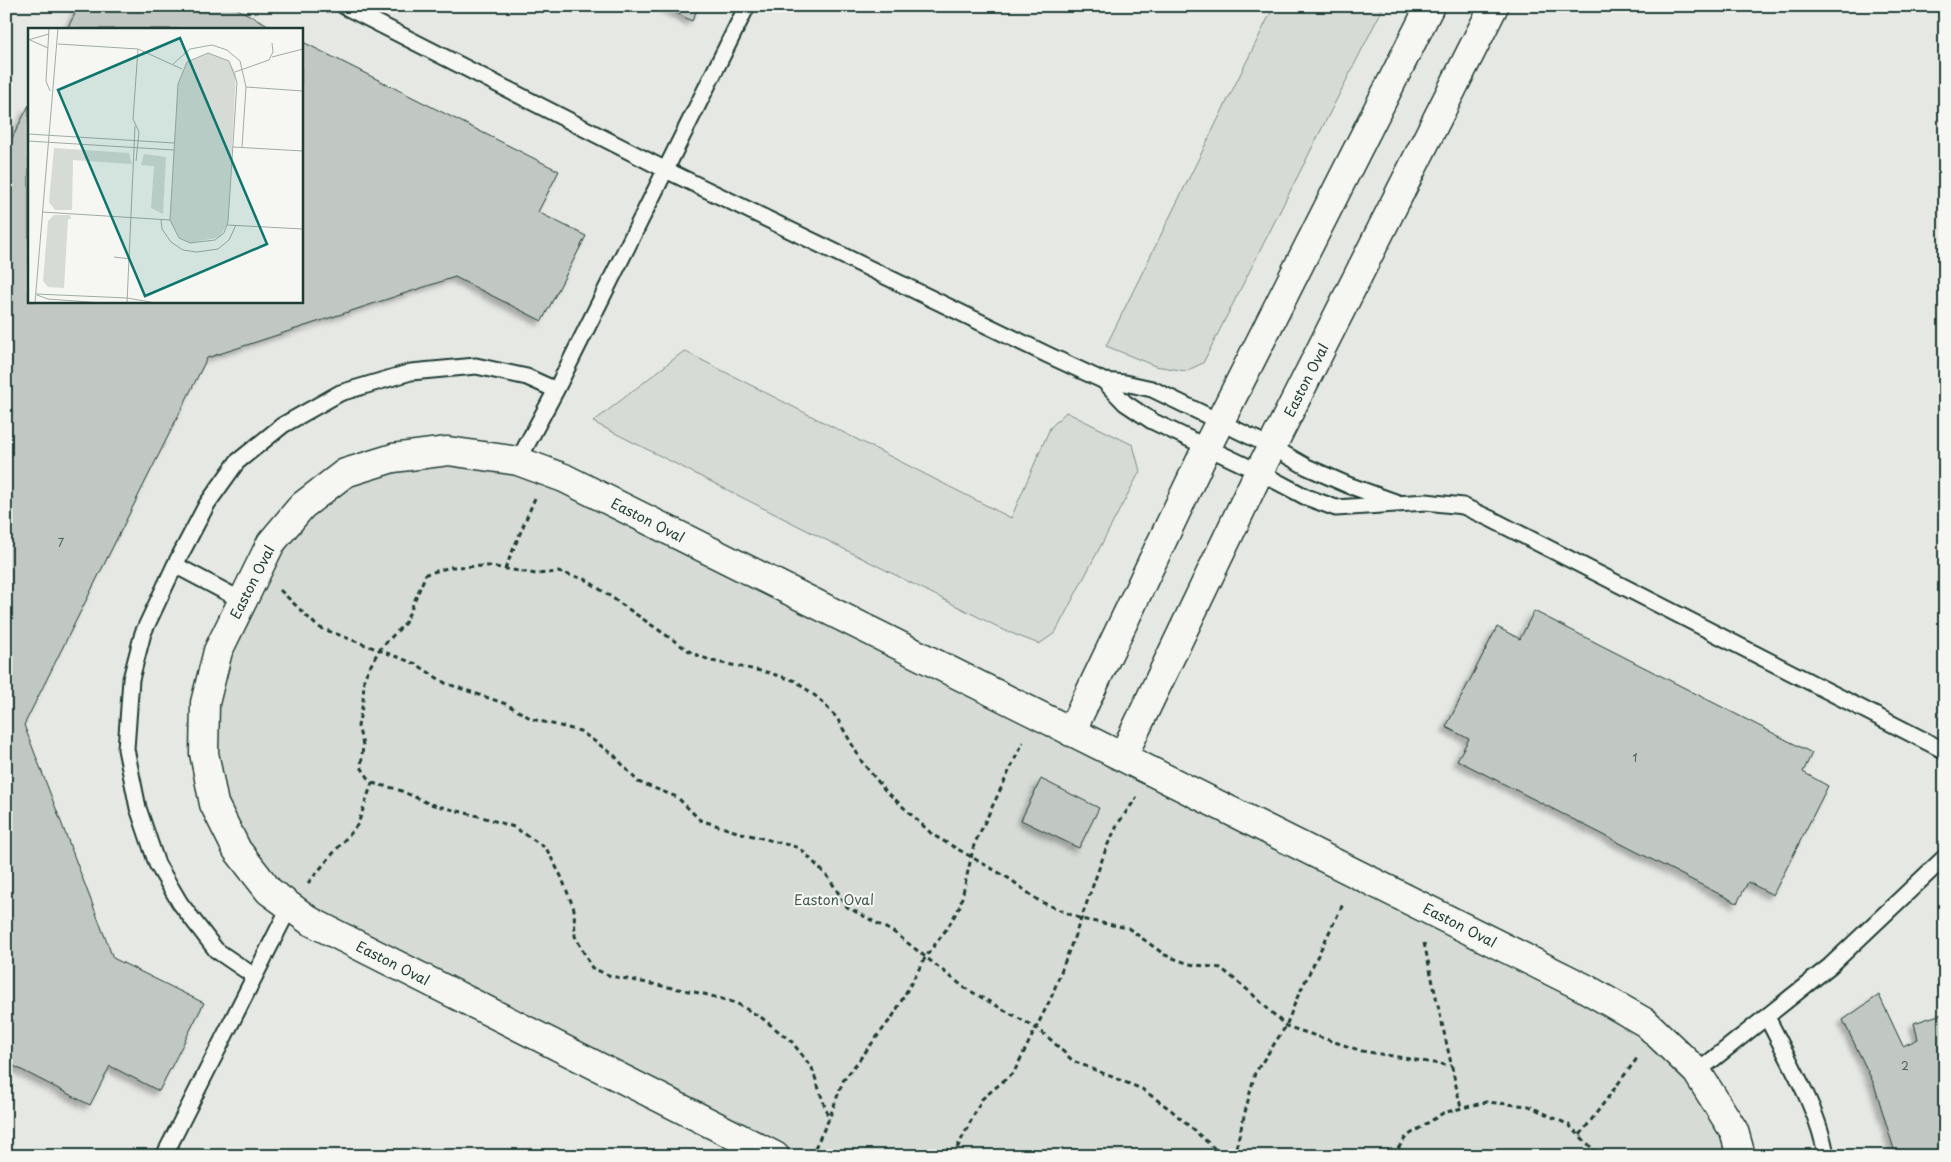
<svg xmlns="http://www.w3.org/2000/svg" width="1951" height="1162" viewBox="0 0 1951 1162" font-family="'Playpen Sans',sans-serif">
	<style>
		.built { fill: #e6e8e4; fill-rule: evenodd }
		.green { fill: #d6dbd6; stroke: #7a8c85 }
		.building { fill: #c1c8c3; stroke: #1f3d34; filter: url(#shadow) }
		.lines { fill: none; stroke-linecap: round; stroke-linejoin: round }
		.lane-casing { stroke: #1f3d34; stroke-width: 19 }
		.street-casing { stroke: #1f3d34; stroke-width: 31 }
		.path { stroke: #1f3d34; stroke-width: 3; stroke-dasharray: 5 4; stroke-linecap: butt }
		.lane { stroke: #f6f6f2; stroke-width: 15 }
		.street { stroke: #f6f6f2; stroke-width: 28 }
		.labels { text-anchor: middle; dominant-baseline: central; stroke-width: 4; stroke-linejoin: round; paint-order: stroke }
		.number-label { font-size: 11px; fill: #486058 }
		.street-label { font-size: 14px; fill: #1f3d34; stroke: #f6f6f2 }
		.park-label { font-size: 14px; fill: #445d54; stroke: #f6f6f2 }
		.inset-road { fill: none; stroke: #a0aca6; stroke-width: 1 }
		.view { fill: #0f766e; fill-opacity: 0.15; stroke: #0f766e; stroke-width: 2.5 }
		.inset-edge { fill: none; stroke: #1f3d34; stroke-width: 2.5 }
	</style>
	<defs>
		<filter id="shadow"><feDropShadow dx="-4.5" dy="4.5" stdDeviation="2.5" flood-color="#0004"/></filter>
	</defs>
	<rect width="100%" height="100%" fill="#f6f6f2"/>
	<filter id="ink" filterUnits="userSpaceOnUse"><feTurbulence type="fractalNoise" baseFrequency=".02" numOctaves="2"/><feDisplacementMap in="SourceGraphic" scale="10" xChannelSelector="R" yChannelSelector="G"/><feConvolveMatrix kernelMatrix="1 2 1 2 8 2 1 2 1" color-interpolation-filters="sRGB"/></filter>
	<g filter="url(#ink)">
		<path class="built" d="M6,6H1945V1156H6ZM29,29H301V301H29Z"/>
		<path class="green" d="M1274,6H1384L1203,363L1186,371L1155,366L1106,346Z
			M684,351L1011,518L1050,428L1066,412L1133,445L1140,471L1055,633L1039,644L1006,631L593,422Z
			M393,458L518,461L1646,1023L1741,1156H775L269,891L204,753L205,703L302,506Z"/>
		<path class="building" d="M79,6H232L276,29H67Z
			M663,6H699L692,21Z
			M301,41L559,171L538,212L586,236L542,321L455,277L207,358L24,725L113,958L204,1003L159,1091L110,1066L90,1105L6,1062V150L29,105V301H301Z
			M1534,611L1812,753L1803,772L1828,786L1773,895L1748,882L1737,903L1457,760L1469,739L1446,727L1497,627L1520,639Z
			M1041,779L1099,808L1079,848L1021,820Z
			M1879,995L1903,1046L1918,1039L1914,1023L1945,1013V1156H1896L1874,1084L1843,1020Z"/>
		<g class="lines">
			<g class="lane-casing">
				<path id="lane" d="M344,6L666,170L1048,355L1104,381L1125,383L1152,389L1272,447L1307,467L1348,485L1398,503
					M1104,381L1125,403L1152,421L1259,472L1306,497L1336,508L1426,502L1463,506L1493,520L1945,751
					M518,461L556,390L747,6
					M175,565L243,601
					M254,976L216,950L180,903L157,864L138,808L126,749L131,679L143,633L175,565L207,504L237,462L283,425L340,393L411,372L476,366L527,377L556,390
					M1767,1017C1786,1056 1820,1112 1826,1156
					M1697,1072L1830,966L1945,857
					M164,1156L290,906"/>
			</g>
			<g class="street-casing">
				<path id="street" d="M1071,732L1207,447L1430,6
					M1123,756L1259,472L1494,6
					M775,1156L310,921L269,891L237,850L214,804L204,753L205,703L218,651L271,543L302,506L345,473L393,458L448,451L518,461L564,478L1585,988L1646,1023L1697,1072L1734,1131L1741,1156"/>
			</g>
			<path class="path" d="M505,569L535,498
				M280,590L318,627L416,664L445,683L506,704L532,719L580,731L614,755L638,782L677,797L700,820L734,831L800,848L829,878L847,907L895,933L965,988L1036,1028L1050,1039L1073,1061L1142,1089L1171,1110L1223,1156
				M372,783L397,789L430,804L482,817L514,827L546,848L561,876L574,909L575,936L592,968L611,976L704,994L736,1003L762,1018L792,1042L812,1068L829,1119
				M308,883L358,824L372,783L361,767L363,745L358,726L363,703L364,678L379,650L405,623L426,574L451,567L489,566L536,574L558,572L585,579L692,653L712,661L766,672L796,681L818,698L837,718L862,762L885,790L933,835L1010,879L1039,901L1081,919L1128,928L1165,955L1189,964L1221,968L1250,992L1286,1026L1362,1051L1452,1066
				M1424,943L1461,1108
				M1580,1135L1638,1057
				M811,1156L829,1119L843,1081L893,1016L925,958L948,927L960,906L974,845L1023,742
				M953,1156L982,1099L1014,1072L1051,998L1081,919L1107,846L1119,822L1137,797
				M1234,1156L1255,1073L1286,1026L1297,998L1344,902
				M1393,1156L1406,1137L1443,1113L1486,1102L1529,1106L1569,1125L1600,1156"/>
			<use href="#lane" class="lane"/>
			<use href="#street" class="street"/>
		</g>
	</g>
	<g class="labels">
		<g class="number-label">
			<text x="61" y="542">7</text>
			<text x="1635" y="757">1</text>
			<text x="1905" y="1065">2</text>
		</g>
		<g class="street-label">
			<text transform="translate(1306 380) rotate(-63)">Easton Oval</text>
			<text transform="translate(648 520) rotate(27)">Easton Oval</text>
			<text transform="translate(252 582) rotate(-63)">Easton Oval</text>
			<text transform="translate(1460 925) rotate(27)">Easton Oval</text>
			<text transform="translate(393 963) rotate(27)">Easton Oval</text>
		</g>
		<g class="park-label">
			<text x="834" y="899">Easton Oval</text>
		</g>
	</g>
	<g transform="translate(28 28)">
		<rect width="275" height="275" fill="#f6f6f2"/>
		<path d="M180,25L201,33L208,46L200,194L192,209L162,215L151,210L142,192L150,56L159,34ZM26,120L101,125L104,136L45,132L44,182H27L21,174ZM116,126L138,129L135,186L123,180L126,138L113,137ZM26,187H42L43,191H40L36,260L20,259L15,253L20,193Z" fill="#d6dbd6"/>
		<path class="inset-road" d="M21,0L18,53L22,63M0,12L21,6M2,12L20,20M30,16L110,21L154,41M180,25L201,33L209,54L200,194L196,205L187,212L162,215L151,210L142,192L150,56L159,34ZM244,29L275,21M145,36L162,21L184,17L199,22L212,33L218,59L275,63M207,44L241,32L245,24L244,15M0,106L146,115M0,113L146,122M205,119L275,123M214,119L218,59M108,133L111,104L105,91L110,21M14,184L142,192M133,192L134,201L143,214L155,222L169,224L190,221L201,212L208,197M199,197L275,201M86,229L102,231M8,266L99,270L128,275M9,267L20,271L74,275M7,275L30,0M99,275L107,98"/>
		<path class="view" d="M152,10L239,216L117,268L30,62Z"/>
		<rect width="275" height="275" class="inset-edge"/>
	</g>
	<rect width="1951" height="1162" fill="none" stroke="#f6f6f2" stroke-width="25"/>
	<rect x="12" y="12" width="1926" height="1137" fill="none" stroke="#1f3d34" stroke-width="2" filter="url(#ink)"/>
</svg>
